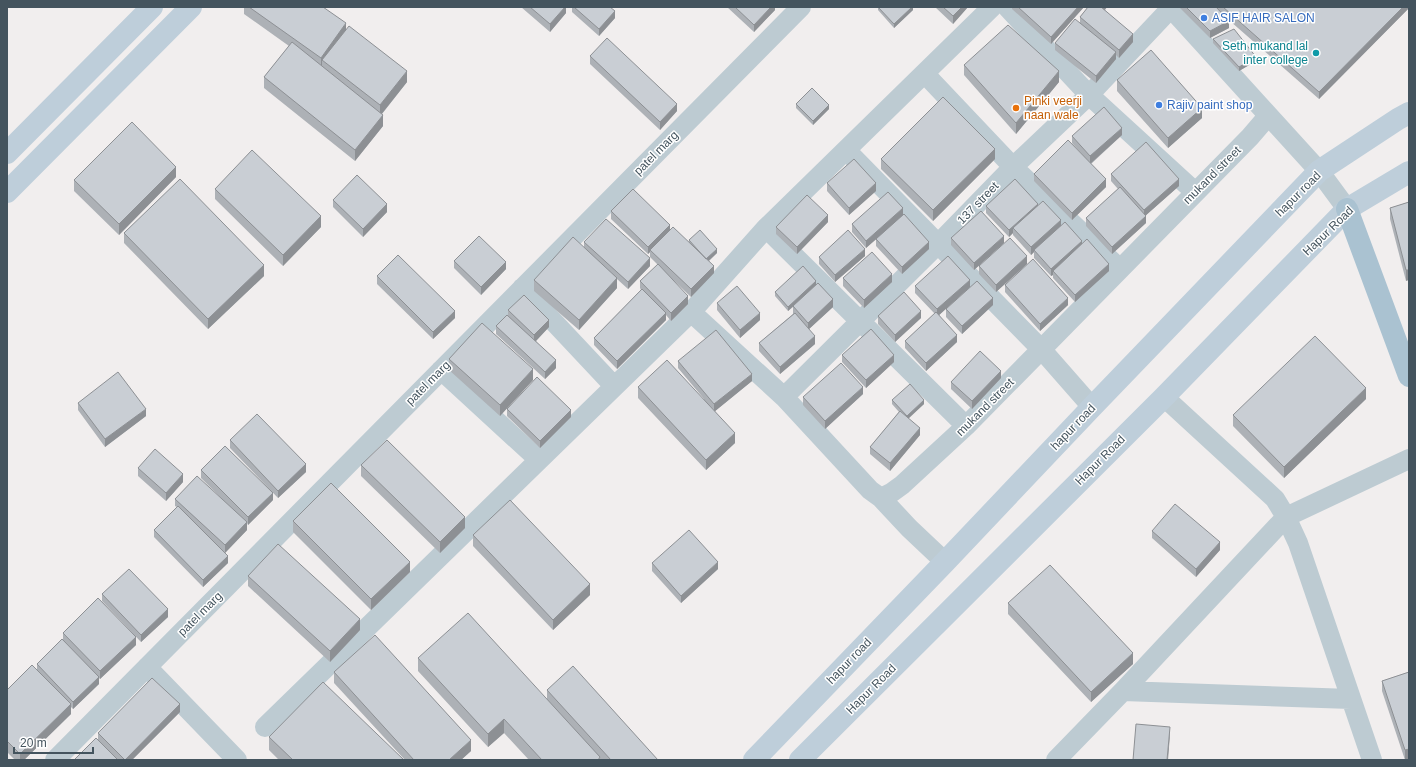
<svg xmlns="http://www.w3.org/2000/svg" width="1416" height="767" viewBox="0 0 1416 767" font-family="Helvetica,sans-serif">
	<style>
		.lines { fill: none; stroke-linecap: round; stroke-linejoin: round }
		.street { stroke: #bdcbd2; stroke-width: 20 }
		.secondary { stroke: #beceda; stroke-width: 22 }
		.primary { stroke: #aac2d1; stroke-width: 22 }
		.wall { fill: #adb1b6 }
		.shaded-wall { fill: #8d9094 }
		.building { fill: #c9ced4; stroke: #8d9094 }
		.shop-dot { fill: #3f7fe0; stroke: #fff; stroke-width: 1.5 }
		.culture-dot { fill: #0f9aa8; stroke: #fff; stroke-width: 1.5 }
		.food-dot { fill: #e8710a; stroke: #fff; stroke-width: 1.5 }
		.labels { text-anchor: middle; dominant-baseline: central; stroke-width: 3; stroke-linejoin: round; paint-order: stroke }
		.shop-label { font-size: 12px; fill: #366cbe; stroke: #fff; text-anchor: start }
		.culture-label { font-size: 12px; fill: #0d838f; stroke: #fff; text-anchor: end }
		.food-label { font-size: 12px; fill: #c56008; stroke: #fff; text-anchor: start }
		.street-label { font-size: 12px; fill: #44545e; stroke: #fff }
	</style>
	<rect width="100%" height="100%" fill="#f1eeee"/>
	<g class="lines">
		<path class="street" d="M1007,7L1089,95L1195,192
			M1170,7L1319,171L1347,209
			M925,74L1013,167L1120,269
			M846,150L1042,350L1092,407
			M766,228L966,426
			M522,288L614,386
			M691,312L784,397L870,490L881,498L891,493L902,485L966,426L1250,137L1268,116
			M441,370L539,460
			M784,397L938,244L1013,167L1089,95L1171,8
			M1164,397L1275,499L1286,517L1298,543L1372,760
			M881,498L909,528L945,562
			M147,667L237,760
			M1123,691L1351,699
			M265,727L691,312L766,228L992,7
			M55,760L801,7
			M1056,760L1123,691L1286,517L1409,459"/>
		<path class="secondary" d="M7,153L152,7
			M7,192L191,7
			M754,760L945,562L1092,407L1319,171L1398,119L1409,113
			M800,760L1164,397L1347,209L1409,172"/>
		<path class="primary" d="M1347,209L1409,376"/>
	</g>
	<path class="wall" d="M244,7H249L346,29L407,82L382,114L383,126L355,161L264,88V77L289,46L244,14Z
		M521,7H566V13L550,32Z
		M572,7H610L615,18L599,36L572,12Z
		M727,7H775V10L754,32Z
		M878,7H913V10L894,28L878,10Z
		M935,7H968L953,24Z
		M1012,7H1084L1051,44L1012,9Z
		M1088,7H1107L1105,10L1133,42L1119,58L1116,55V59L1096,83L1055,50V43L1080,23V17Z
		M1179,7H1409V8L1319,99L1222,14L1229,28L1210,38Z
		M1213,39L1256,61L1239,71L1213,43Z
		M590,56L677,111L660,130L590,64Z
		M964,65L1059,82L1016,134L964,75Z
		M1117,80L1202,118L1168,148L1117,91Z
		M796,104L829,109L813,125L796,108Z
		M1122,135L1091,164L1106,187L1072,220L1034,181V174L1084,157L1072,143V136Z
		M881,159H995L933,221L881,169Z
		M1111,174L1179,186L1146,215V223L1112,254L1086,226V218L1118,189L1111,181Z
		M176,177L119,235L74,191V180Z
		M827,183L876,191L849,215L827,191Z
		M215,189L321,227L283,266L215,199Z
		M333,200L387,212L363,237L333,207Z
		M1409,202L1406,281L1390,219V208Z
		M986,206H1038L1061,225L1082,244L1109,271L1075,302L1053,278V275L1051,276L1034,258V252L1031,255L1013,235V233L1009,237L986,213Z
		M611,211L670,230L689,242V240L717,253L709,261L714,273L691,297L666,273L688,304L671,321L666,315V320L617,369L594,345V338L641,290L640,288V281L658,265L650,257V252L648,254L611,219Z
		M903,215L929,249L902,274L876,246V239L866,248L852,232V224Z
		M828,222L797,254L776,234V227Z
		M124,233L264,276L208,329L124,243Z
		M951,238L1004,243L974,270L951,245Z
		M584,242L650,266L628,289L617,279V288L579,330L534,291V280L584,248Z
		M865,256L835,282L819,264V257Z
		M454,261L506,269L481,295L454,268Z
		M1027,264L996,292L979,274V266Z
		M377,276L455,318L433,339L377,284Z
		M843,278L892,282L864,308L843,286Z
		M816,284L833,307L809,329L815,344L780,374L759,351V343L793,314V307L788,311L775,296V292Z
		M1005,285L1068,305L1040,331L1005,292Z
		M915,286L970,287L939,315L957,342L926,371L905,348V341L935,314L915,293Z
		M717,303L760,320L740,338L717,310Z
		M993,305L962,334L946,317V309Z
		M508,310L549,327L536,341L556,368L545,379L496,334V326L508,316Z
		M878,316L921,318L895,342L878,324Z
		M842,355L894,362L866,388L842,362Z
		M449,359L533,380L500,416L449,370Z
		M678,361L752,381L715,411L735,443L706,470L638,398V387L704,399L678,368Z
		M1001,378L972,409L951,389V382Z
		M863,394L825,429L803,405V397Z
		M1366,399L1284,478L1233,426V415Z
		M892,400L924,404L908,418L920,435L890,471L870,454V447L899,412L892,404Z
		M78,403L146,416L105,447L78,410Z
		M507,409L571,417L540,448L507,416Z
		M230,440L306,472L278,498L230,448Z
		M361,465L465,528L440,553L361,476Z
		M138,468L183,482L166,501L138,476Z
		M201,470L273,500L248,525L247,523V530L225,553L228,563L203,587L154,537V530L177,507L175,506V499L231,508L201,478Z
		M293,521L410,572L371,610L293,532Z
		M1152,531L1220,550L1196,577L1152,538Z
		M473,535L590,595L553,630L473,546Z
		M652,563L718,569L681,603L652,571Z
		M248,576L360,630L330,662L248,586Z
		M102,594L168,617L141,642L102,601Z
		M1008,603L1133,664L1091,702L1008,614Z
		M63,633L136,645L100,679L99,678V684L73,709L71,707V714L24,760H15L7,752V690L37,669V664L63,639Z
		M418,658L547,699V690L658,760H602L600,759V760H529L504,733L488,747L418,671Z
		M334,672L471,751L461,760H405L334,683Z
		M1409,672V759L1405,760L1382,691V681Z
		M180,712L132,760H74L98,739V733Z
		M269,737L404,760H279L269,750Z"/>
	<path class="shaded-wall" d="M565,7H566V13L550,32V24Z
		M771,7H775V10L754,32V25Z
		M912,7H913V10L894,28V24Z
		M962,7H968L953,24V16Z
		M1078,7H1084L1051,44V37Z
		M1103,7H1107L1103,12Z
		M1403,7H1409V8L1319,99V92Z
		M615,11V18L599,36V29Z
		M1229,21V28L1210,38V31Z
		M346,23V33L322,60V67L321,69V58Z
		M1133,34V42L1119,58V50Z
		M1116,52V59L1096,83V76Z
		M1256,57V61L1239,71V67Z
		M407,71V82L380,116V105Z
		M1059,71V82L1016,134V123Z
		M677,104V111L660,130V122Z
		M829,105V109L813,125V121Z
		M1202,108V118L1168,148V138Z
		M383,115V126L355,161V150Z
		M1122,128V135L1090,164V156Z
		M995,149V159L933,221V210Z
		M176,167V177L119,235V224Z
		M1106,179V187L1072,220V213Z
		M1179,179V186L1144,217V210Z
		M876,183V191L849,215V208Z
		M387,204V212L363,237V229Z
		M1038,204V211L1013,228V233L1009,237V230Z
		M903,208V216L866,248V241Z
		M828,215V222L797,254V247Z
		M321,216V227L283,266V255Z
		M1146,216V223L1112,254V247Z
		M1061,220V227L1034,250V252L1031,255V247Z
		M670,225V232L650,250V252L648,254V247Z
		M1004,236V243L974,270V263Z
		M1082,241V248L1053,271V275L1051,276V269Z
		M929,242V249L902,274V267Z
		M717,249V253L706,263V259Z
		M865,249V256L835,282V275Z
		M1027,256V264L996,292V285Z
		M650,258V266L628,289V282Z
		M506,262V269L481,295V287Z
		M1109,264V271L1075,302V295Z
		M264,265V276L208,329V319Z
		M714,266V273L691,297V289Z
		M1406,270H1409V280L1406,281Z
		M892,274V282L864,308V300Z
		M617,278V288L579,330V320Z
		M970,280V287L937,317V309Z
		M816,281V285L788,311V307Z
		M688,296V304L671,321V313Z
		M993,298V305L962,334V326Z
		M1068,298V305L1040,331V324Z
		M833,299V307L808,330V323Z
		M455,311V318L433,339V332Z
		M921,311V318L895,342V335Z
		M666,313V320L617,369V361Z
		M760,313V320L740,338V330Z
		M549,320V327L534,343V335Z
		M957,335V342L926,371V363Z
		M815,336V344L780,374V367Z
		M894,355V362L866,388V380Z
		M556,360V368L545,379V372Z
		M533,369V380L500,416V405Z
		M1001,371V378L972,409V401Z
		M752,374V381L714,412V404Z
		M863,387V394L825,429V421Z
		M1366,388V399L1284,478V467Z
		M924,400V404L907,420V416Z
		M146,409V416L105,447V439Z
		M571,410V417L540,448V441Z
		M920,428V435L890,471V463Z
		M735,433V443L706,470V460Z
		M306,464V472L278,498V491Z
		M183,474V482L166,501V493Z
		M273,493V500L248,525V517Z
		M465,517V528L440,553V542Z
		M247,522V530L225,553V545Z
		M1220,542V550L1196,577V569Z
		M228,556V563L203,587V580Z
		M410,562V572L371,610V599Z
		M718,562V569L681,603V596Z
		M590,584V595L553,630V620Z
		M168,609V617L141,642V635Z
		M360,619V630L330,662V651Z
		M136,637V645L100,679V671Z
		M1133,653V664L1091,702V692Z
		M99,677V684L73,709V702Z
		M71,704V714L24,760H20V754Z
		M180,704V712L132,760H125Z
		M504,719V733L488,747V734Z
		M1170,727V734L1168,760H1167Z
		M471,740V751L461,760H449Z
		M1409,749V759L1405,760V750Z"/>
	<path class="building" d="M249,7H323L346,23L321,58Z
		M530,7H565L550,24Z
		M574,7H610L615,11L599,29Z
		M735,7H771L754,25Z
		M878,7H912L894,24Z
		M943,7H962L953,16Z
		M1018,7H1078L1051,37Z
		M1088,7H1101L1133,34L1119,50L1080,17Z
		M1186,7H1216L1229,21L1210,31Z
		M1223,7H1403L1319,92Z
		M1075,19L1116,52L1096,76L1055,43Z
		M1008,25L1059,71L1016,123L964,65Z
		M349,26L407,71L380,105L322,60Z
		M1234,29L1256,57L1239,67L1213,39Z
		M607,38L677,104L660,122L590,56Z
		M292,42L383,115L355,150L264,77Z
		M1151,50L1202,108L1168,138L1117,80Z
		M812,88L829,105L813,121L796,104Z
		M943,97L995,149L933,210L881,159Z
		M1104,107L1122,128L1090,156L1072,136Z
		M132,122L176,167L119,224L74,180Z
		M1068,140L1106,179L1072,213L1034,174Z
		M1146,142L1179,179L1144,210L1111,174Z
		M252,150L321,216L283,255L215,189Z
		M854,159L876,183L849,208L827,183Z
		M357,175L387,204L363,229L333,200Z
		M180,179L264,265L208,319L124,233Z
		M1015,179L1038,204L1009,230L986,206Z
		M1120,187L1146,216L1112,247L1086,218Z
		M633,189L670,225L648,247L611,211Z
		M888,192L903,208L866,241L852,224Z
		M807,195L828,215L797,247L776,227Z
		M1043,201L1061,220L1031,247L1013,228Z
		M1409,202V270H1406L1390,208Z
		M981,211L1004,236L974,263L951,238Z
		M904,214L929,242L902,267L876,239Z
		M606,219L650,258L628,282L584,242Z
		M1065,222L1082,241L1051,269L1034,250Z
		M673,227L714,266L691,289L650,250Z
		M700,230L717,249L706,259L689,240Z
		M848,230L865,249L835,275L819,257Z
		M479,236L506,262L481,287L454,261Z
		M573,237L617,278L579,320L534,280Z
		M1010,238L1027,256L996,285L979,266Z
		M1087,239L1109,264L1075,295L1053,271Z
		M872,252L892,274L864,300L843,278Z
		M398,255L455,311L433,332L377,276Z
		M948,256L970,280L937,309L915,286Z
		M1033,259L1068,298L1040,324L1005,285Z
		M658,264L688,296L671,313L640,281Z
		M803,266L816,281L788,307L775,292Z
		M977,281L993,298L962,326L946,309Z
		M818,283L833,299L808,323L793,306Z
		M737,286L760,313L740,330L717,303Z
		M642,289L666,313L617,361L594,338Z
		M904,292L921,311L895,335L878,316Z
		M524,295L549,320L534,335L508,310Z
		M936,312L957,335L926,363L905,341Z
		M795,313L815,336L780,367L759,343Z
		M507,315L556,360L545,372L496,326Z
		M482,323L533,369L500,405L449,359Z
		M871,329L894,355L866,380L842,355Z
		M716,330L752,374L714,404L678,361Z
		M1315,336L1366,388L1284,467L1233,415Z
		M980,351L1001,371L972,401L951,382Z
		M667,360L735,433L706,460L638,387Z
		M841,363L863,387L825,421L803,397Z
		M118,372L146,409L105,439L78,403Z
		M537,377L571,410L540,441L507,409Z
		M910,384L924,400L907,416L892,400Z
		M900,411L920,428L890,463L870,447Z
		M257,414L306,464L278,491L230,440Z
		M387,440L465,517L440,542L361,465Z
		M225,446L273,493L248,517L201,470Z
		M155,449L183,474L166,493L138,468Z
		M197,476L247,522L225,545L175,499Z
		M331,483L410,562L371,599L293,521Z
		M510,500L590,584L553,620L473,535Z
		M1175,504L1220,542L1196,569L1152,531Z
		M178,506L228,556L203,580L154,530Z
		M689,530L718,562L681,596L652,563Z
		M278,544L360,619L330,651L248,576Z
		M1050,565L1133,653L1091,692L1008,603Z
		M129,569L168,609L141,635L102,594Z
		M98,598L136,637L100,671L63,633Z
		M468,613L600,757L598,760H542L504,719L488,734L418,658Z
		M375,635L471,740L449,760H414L334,672Z
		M62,639L99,677L73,702L37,664Z
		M32,665L71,704L20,754L7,741V690Z
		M573,666L658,760H611L547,690Z
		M1409,672V749L1405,750L1382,681Z
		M152,678L180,704L125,760L98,733Z
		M323,682L404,760H293L269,737Z
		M1136,724L1170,727L1167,760H1133Z
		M96,738L118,760H74Z"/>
	<g class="shop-dot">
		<circle cx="1204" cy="18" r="4"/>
		<circle cx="1159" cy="105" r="4"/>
	</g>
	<circle class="culture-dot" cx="1316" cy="53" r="4"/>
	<circle class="food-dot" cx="1016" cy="108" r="4"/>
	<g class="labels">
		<g class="shop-label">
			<text x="1212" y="18">ASIF HAIR SALON</text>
			<text x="1167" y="105">Rajiv paint shop</text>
		</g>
		<g class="culture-label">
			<text x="1308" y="46">Seth mukand lal<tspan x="1308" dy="14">inter college</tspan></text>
		</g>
		<g class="food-label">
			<text x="1024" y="101">Pinki veerji<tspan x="1024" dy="14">naan wale</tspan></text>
		</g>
		<g class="street-label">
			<text transform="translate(656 153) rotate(-45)">patel marg</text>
			<text transform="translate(1212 175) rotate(-45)">mukand street</text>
			<text transform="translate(1298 194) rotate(-45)">hapur road</text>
			<text transform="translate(978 203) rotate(-46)">137 street</text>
			<text transform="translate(1328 231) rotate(-44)">Hapur Road</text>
			<text transform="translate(428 383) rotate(-45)">patel marg</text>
			<text transform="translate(985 407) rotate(-45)">mukand street</text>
			<text transform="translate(1073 427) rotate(-46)">hapur road</text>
			<text transform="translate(1100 460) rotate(-45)">Hapur Road</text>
			<text transform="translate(200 614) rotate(-45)">patel marg</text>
			<text transform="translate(849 661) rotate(-46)">hapur road</text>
			<text transform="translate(871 689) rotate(-45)">Hapur Road</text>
		</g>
	</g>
	<rect width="1416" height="767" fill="none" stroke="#44545e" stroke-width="16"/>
	<path d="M14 747v6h79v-6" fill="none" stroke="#44545e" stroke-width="2"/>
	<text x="20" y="747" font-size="12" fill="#44545e" stroke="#ffffff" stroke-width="3" paint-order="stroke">20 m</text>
</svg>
